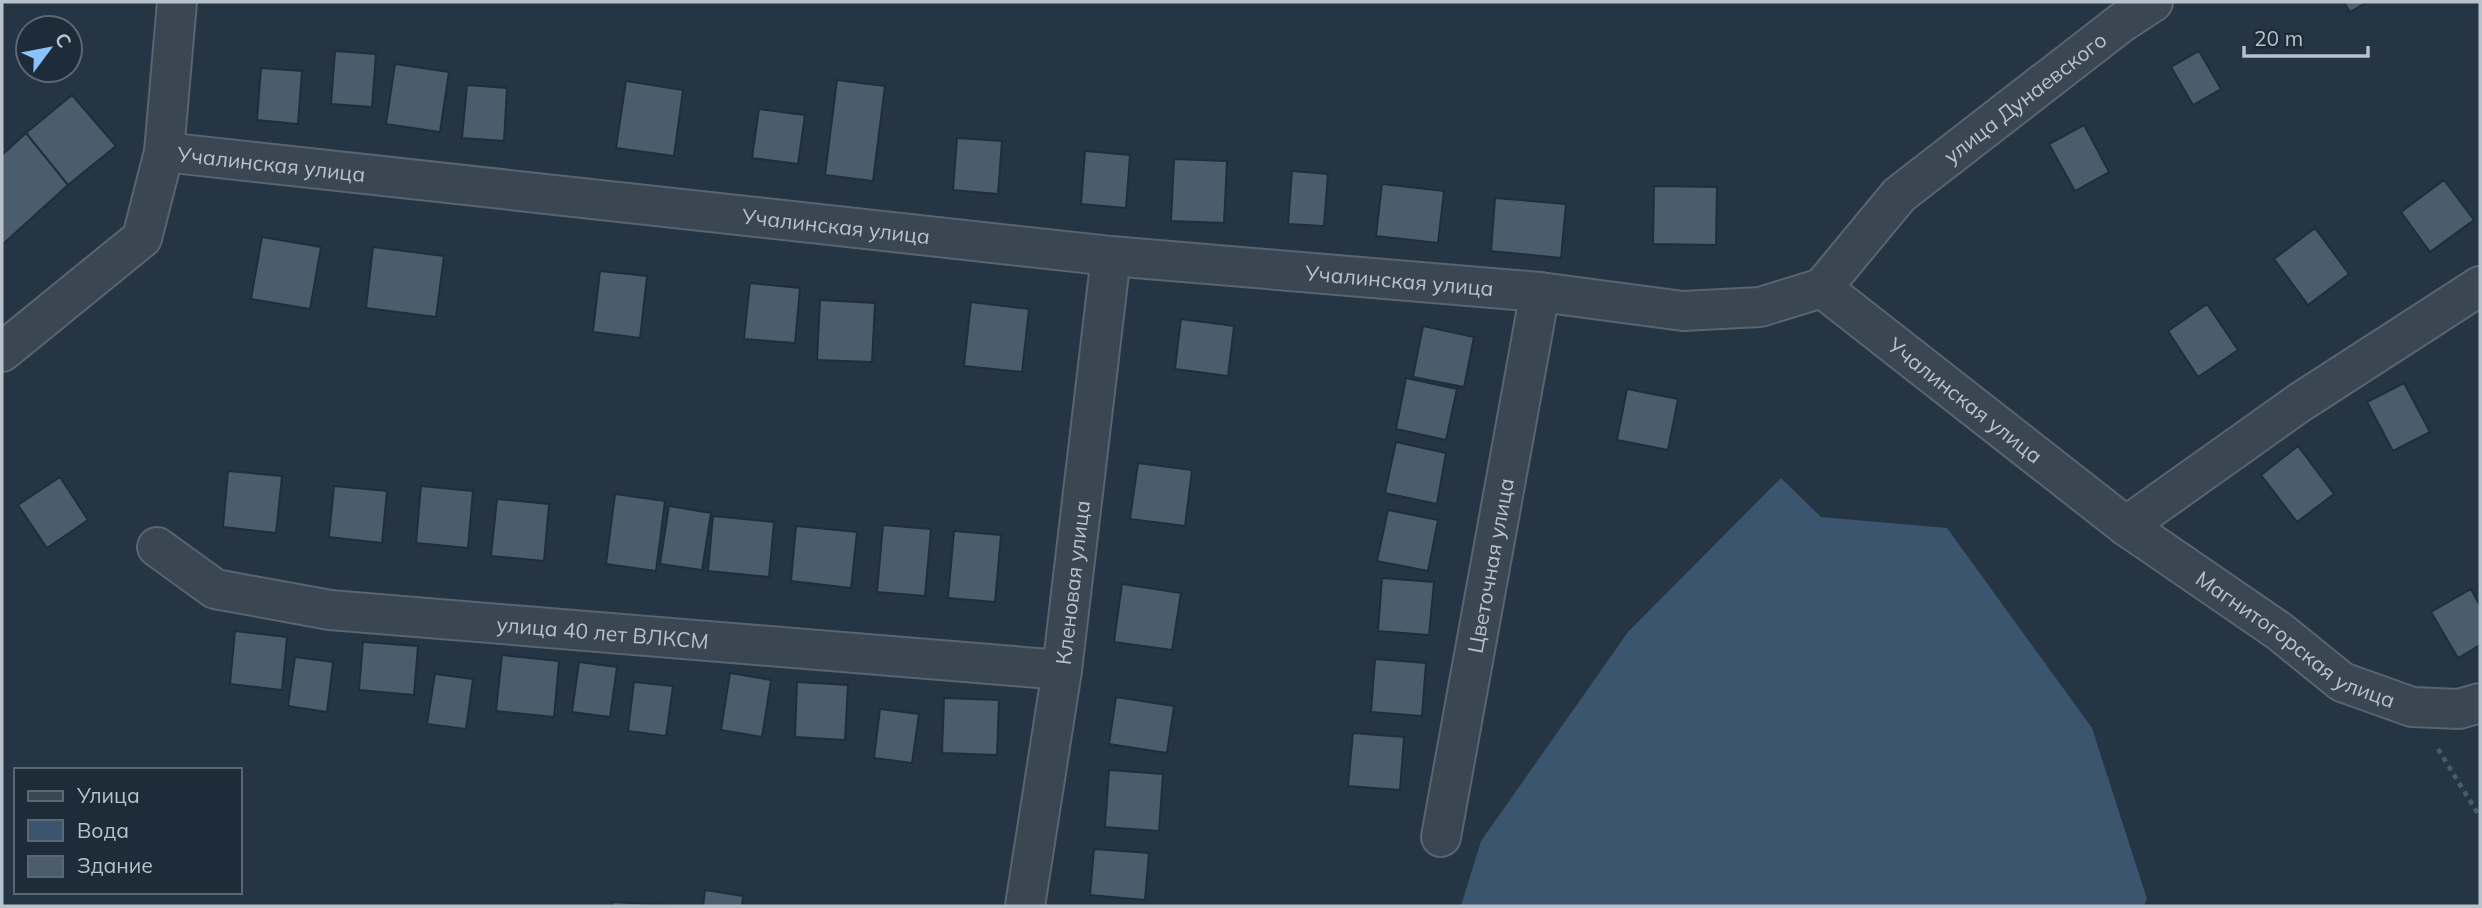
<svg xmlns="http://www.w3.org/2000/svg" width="2482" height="908" viewBox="0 0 2482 908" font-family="Mulish,sans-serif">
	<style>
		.water { fill: #3a556d }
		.building { fill: #4b5d6c; stroke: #202e3b; stroke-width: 2 }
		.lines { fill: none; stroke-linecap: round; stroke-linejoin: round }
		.street-casing { stroke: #586571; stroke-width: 42 }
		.path { stroke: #466061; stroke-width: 4.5; stroke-dasharray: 5 5; stroke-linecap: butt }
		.street { stroke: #3a4753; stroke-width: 38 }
		.labels { text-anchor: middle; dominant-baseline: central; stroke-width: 6; stroke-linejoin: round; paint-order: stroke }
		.street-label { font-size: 21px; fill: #b7c2cd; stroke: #1e2c39 }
	</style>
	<rect width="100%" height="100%" fill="#253544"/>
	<path class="water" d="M1781,478L1821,517L1947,528L2092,728L2147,899L2144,906H1461L1481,841L1628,632Z"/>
	<path class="building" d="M2344,2H2367L2350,12Z
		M335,51L376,54L372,107L331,104Z
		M2199,51L2221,89L2193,105L2171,67Z
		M395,64L449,72L440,132L386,124Z
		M261,68L302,71L298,124L257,120Z
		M837,80L885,86L873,181L825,175Z
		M626,81L683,90L674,156L616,148Z
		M467,85L507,88L504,141L462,138Z
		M72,95L116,146L68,185L26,133Z
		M759,109L805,115L798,164L752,158Z
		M2084,125L2109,172L2075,191L2049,144Z
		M26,133L68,185L2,245V155Z
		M957,138L1002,141L998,194L953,190Z
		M1085,151L1130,155L1126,208L1081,204Z
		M1174,159L1227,161L1224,223L1171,221Z
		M1292,171L1328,174L1324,226L1288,224Z
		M2444,180L2474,220L2430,252L2401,212Z
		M1382,184L1444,191L1438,243L1376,236Z
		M1654,186L1717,187L1716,245L1653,244Z
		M1495,198L1566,204L1561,258L1491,251Z
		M2315,228L2349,274L2308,305L2274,259Z
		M262,237L321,247L310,309L251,299Z
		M373,247L444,256L436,317L366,308Z
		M600,271L647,276L640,338L593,332Z
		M750,283L800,288L795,343L744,339Z
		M820,300L875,303L872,362L817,360Z
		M971,302L1029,309L1022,372L964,366Z
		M2207,304L2238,350L2198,377L2168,331Z
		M1181,319L1234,326L1228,376L1175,369Z
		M1423,326L1474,337L1464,387L1413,377Z
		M1406,378L1457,389L1446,440L1396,429Z
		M2404,383L2430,432L2393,451L2367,402Z
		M1627,389L1678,399L1668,450L1617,440Z
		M1396,442L1446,453L1437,504L1385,493Z
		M2298,446L2334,494L2297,522L2261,475Z
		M1138,463L1192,470L1185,526L1130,519Z
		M228,471L282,476L276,533L223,527Z
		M60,477L88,520L47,548L18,505Z
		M334,486L387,491L382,543L329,537Z
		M421,486L473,491L468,548L416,543Z
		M615,494L665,501L656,571L606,564Z
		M497,499L549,504L544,561L491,556Z
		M669,506L711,513L702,570L660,564Z
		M1388,510L1438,520L1428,571L1377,561Z
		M713,516L774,522L769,577L708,571Z
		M883,525L931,529L925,596L877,592Z
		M796,526L857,532L851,588L791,581Z
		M954,531L1001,535L995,602L948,598Z
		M1382,578L1434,582L1429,635L1378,631Z
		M1122,584L1181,593L1172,650L1114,642Z
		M2471,589L2480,606V645L2458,658L2431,612Z
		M235,631L287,637L282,690L230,684Z
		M363,642L418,646L414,695L359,690Z
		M502,655L559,661L554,717L496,711Z
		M295,657L333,662L327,712L288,706Z
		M1375,659L1426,663L1422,716L1371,712Z
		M579,662L617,667L610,717L572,712Z
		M730,673L771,680L762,737L721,730Z
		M435,674L473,679L466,729L427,724Z
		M634,682L673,686L666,736L628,731Z
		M797,682L848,685L845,740L795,737Z
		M1116,697L1174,706L1167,753L1109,744Z
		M944,698L999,700L997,755L942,753Z
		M880,709L919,714L912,763L874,758Z
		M1353,733L1404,737L1400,790L1348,786Z
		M1109,770L1163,774L1159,831L1105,827Z
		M1094,849L1149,853L1145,900L1090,895Z
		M705,890L743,896L742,906H703Z
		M612,902L668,905V906H612Z"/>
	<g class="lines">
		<g class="street-casing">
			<g id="street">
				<path id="s1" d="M164,152L1111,256L1540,292L1683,311L1760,307L1822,288"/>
				<path id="s2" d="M1822,288L2126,526L2299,403L2480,286"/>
				<path id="s3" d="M1822,288L1899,195L2121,23L2153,2"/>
				<path d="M2,352L142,238L164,152L177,2"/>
				<path id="s4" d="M2126,526L2279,631L2342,682L2412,707L2459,709L2480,703"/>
				<path id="s5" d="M157,547L215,589L330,610L1062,670"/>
				<path id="s6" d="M1441,837L1540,292"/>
				<path id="s7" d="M1025,906L1062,670L1111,256"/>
			</g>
		</g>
		<path class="path" d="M2438,749L2480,817"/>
		<use href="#street" class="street"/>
	</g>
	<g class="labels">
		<g class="street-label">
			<text stroke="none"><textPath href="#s3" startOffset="280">улица Дунаевского</textPath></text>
			<text stroke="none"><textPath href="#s1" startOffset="108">Учалинская улица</textPath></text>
			<text stroke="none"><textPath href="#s1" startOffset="676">Учалинская улица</textPath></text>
			<text stroke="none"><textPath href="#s1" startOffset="1242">Учалинская улица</textPath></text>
			<text stroke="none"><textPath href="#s2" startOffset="182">Учалинская улица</textPath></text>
			<text stroke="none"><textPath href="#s6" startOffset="276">Цветочная улица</textPath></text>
			<text stroke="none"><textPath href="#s7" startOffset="327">Кленовая улица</textPath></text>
			<text stroke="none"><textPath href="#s5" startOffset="462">улица 40 лет ВЛКСМ</textPath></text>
			<text stroke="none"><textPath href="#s4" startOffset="205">Магнитогорская улица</textPath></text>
		</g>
	</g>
	<rect width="2482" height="908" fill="none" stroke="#b7c2cd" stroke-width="7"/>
	<rect x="14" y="768" width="228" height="126" fill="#1e2c39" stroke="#5b6874" stroke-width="2"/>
	<rect x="28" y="791" width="35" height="10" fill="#3a4753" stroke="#5b6874" stroke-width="2"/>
	<text x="77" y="803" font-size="21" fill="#b7c2cd">Улица</text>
	<rect x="28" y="820" width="35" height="21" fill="#3a556d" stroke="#5b6874" stroke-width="2"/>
	<text x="77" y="838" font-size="21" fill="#b7c2cd">Вода</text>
	<rect x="28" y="856" width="35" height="21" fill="#4b5d6c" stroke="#5b6874" stroke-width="2"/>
	<text x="77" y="873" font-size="21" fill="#b7c2cd">Здание</text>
	<g transform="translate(49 49) rotate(58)"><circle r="33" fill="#1e2c39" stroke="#5b6874" stroke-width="2"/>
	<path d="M0-5L12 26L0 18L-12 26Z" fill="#8bc3fe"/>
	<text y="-10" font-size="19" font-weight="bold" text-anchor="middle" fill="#b7c2cd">С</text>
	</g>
	<path d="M2244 46v10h124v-10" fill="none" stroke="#b7c2cd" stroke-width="3.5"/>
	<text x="2254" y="46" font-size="21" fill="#b7c2cd" stroke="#1e2c39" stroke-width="5" paint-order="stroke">20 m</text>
</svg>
